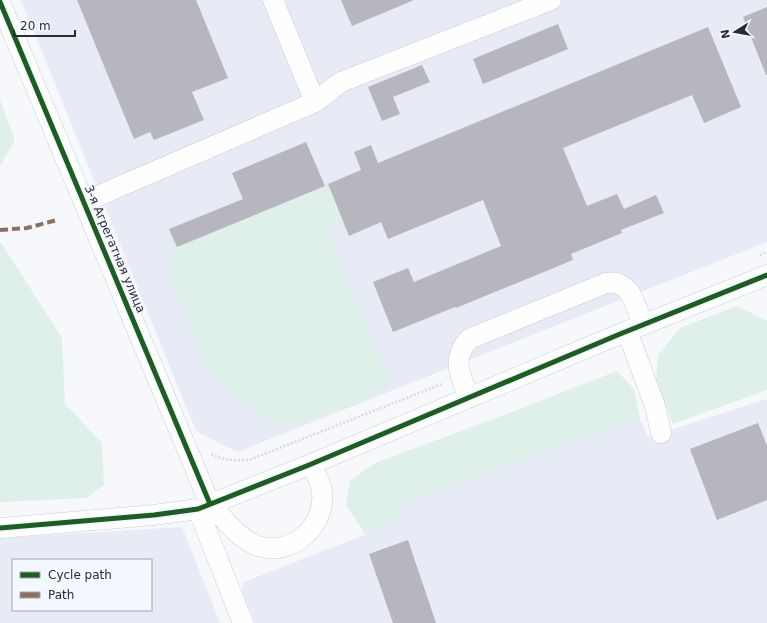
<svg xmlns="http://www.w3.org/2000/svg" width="767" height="623" viewBox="0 0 767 623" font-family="'DejaVu Sans',sans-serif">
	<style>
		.built { fill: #e6ebf5; fill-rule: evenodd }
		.green { fill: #dfefe9 }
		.building { fill: #b7b5be }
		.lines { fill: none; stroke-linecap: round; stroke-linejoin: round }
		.minor-casing { stroke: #cbcdd0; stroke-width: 21 }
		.path { stroke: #d9dadc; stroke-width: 2.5; stroke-dasharray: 2 2; stroke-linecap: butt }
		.minor { stroke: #fefeff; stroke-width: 20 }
		.quiet { stroke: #8d6e63; stroke-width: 4; stroke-dasharray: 8 4; stroke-linecap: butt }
		.cycleway-casing { stroke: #f3f7ff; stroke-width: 8 }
		.cycleway { stroke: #1b5e20; stroke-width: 5 }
		.labels { text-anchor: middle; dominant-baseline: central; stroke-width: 3; stroke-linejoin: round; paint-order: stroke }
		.street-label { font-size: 12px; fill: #2a2c30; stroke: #f3f7ff }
	</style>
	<rect width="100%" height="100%" fill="#f6f8fc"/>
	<path class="built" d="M21,0H767V242L237,452L196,431Z
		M767,399V623H255L242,590L244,582L400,521L396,504L640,419L648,437Z
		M182,527L220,623H0V538ZM13,560H151V610H13Z"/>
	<path class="green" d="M0,100L15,140L0,166Z
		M328,184L343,222L327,232L391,383L359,404L282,426L248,408L209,371L166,265L177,247Z
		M0,241L62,338L65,404L102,443L104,485L86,498L0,502Z
		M737,306L767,321V390L673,424L656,383L658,355L680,328Z
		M617,371L634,389L640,419L397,504L400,521L365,534L346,505L350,481L375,463L507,414Z"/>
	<path class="building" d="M77,0H196L228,78L192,92L204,120L154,140L150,132L134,139Z
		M341,0H414L352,26Z
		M767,7V75H766L743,17Z
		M558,24L568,49L483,84L473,59Z
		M708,27L741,107L704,123L692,95L563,148L587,206L617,194L624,209L656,195L664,213L621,230L622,233L571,254L573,260L456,308L455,307L393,332L373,282L408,268L414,282L501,246L483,200L388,239L381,222L349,236L328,184L361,170L354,152L371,145L378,163Z
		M422,65L430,82L393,97L400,114L382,121L368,87Z
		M306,142L325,186L177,247L169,229L243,199L232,173Z
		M758,423L767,446V500L717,520L690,449Z
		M408,540L436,623H393L369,554Z"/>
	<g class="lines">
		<g class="minor-casing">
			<path id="minor" d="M273,0L315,102
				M0,2L210,504C224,518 238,539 258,546C292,557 326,526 322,492C321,481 316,473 309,465
				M84,202L315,102L341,82L551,0
				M627,331L655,406L661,433
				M469,398C460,375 451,360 469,339L606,283C632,279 635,306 643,325
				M198,509L243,623
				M0,528L154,515L198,509L309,465L620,334L767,275"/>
		</g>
		<path class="path" d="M760,255L767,252
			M211,454C224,460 234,461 249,460L442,384"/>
		<use href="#minor" class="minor"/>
		<path class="quiet" d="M0,230L27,228L57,220"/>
		<g class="cycleway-casing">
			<path id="cycleway" d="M0,2L210,504
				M0,528L154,515L198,509L309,465L620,334L767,275"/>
		</g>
		<use href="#cycleway" class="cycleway"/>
	</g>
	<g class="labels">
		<g class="street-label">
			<text transform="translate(115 249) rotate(67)">3-я Агрегатная улица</text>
		</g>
	</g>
	<rect x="12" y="559" width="140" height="52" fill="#f3f7ff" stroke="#a3a6ac"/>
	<rect x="20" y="572" width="20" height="6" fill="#1b5e20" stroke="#a3a6ac"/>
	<text x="48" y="579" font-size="12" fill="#2a2c30">Cycle path</text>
	<rect x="20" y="592" width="20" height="6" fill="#8d6e63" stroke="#a3a6ac"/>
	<text x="48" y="599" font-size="12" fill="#2a2c30">Path</text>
	<g transform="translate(735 32) rotate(259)" stroke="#f3f7ff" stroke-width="3" paint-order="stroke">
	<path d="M0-3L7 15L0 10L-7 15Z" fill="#2a2c30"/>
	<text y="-6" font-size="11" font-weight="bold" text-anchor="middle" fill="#2a2c30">N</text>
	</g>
	<path d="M14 30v6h61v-6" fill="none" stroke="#2a2c30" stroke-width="2"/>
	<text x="20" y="30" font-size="12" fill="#2a2c30" stroke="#f3f7ff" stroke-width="3" paint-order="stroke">20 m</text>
</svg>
